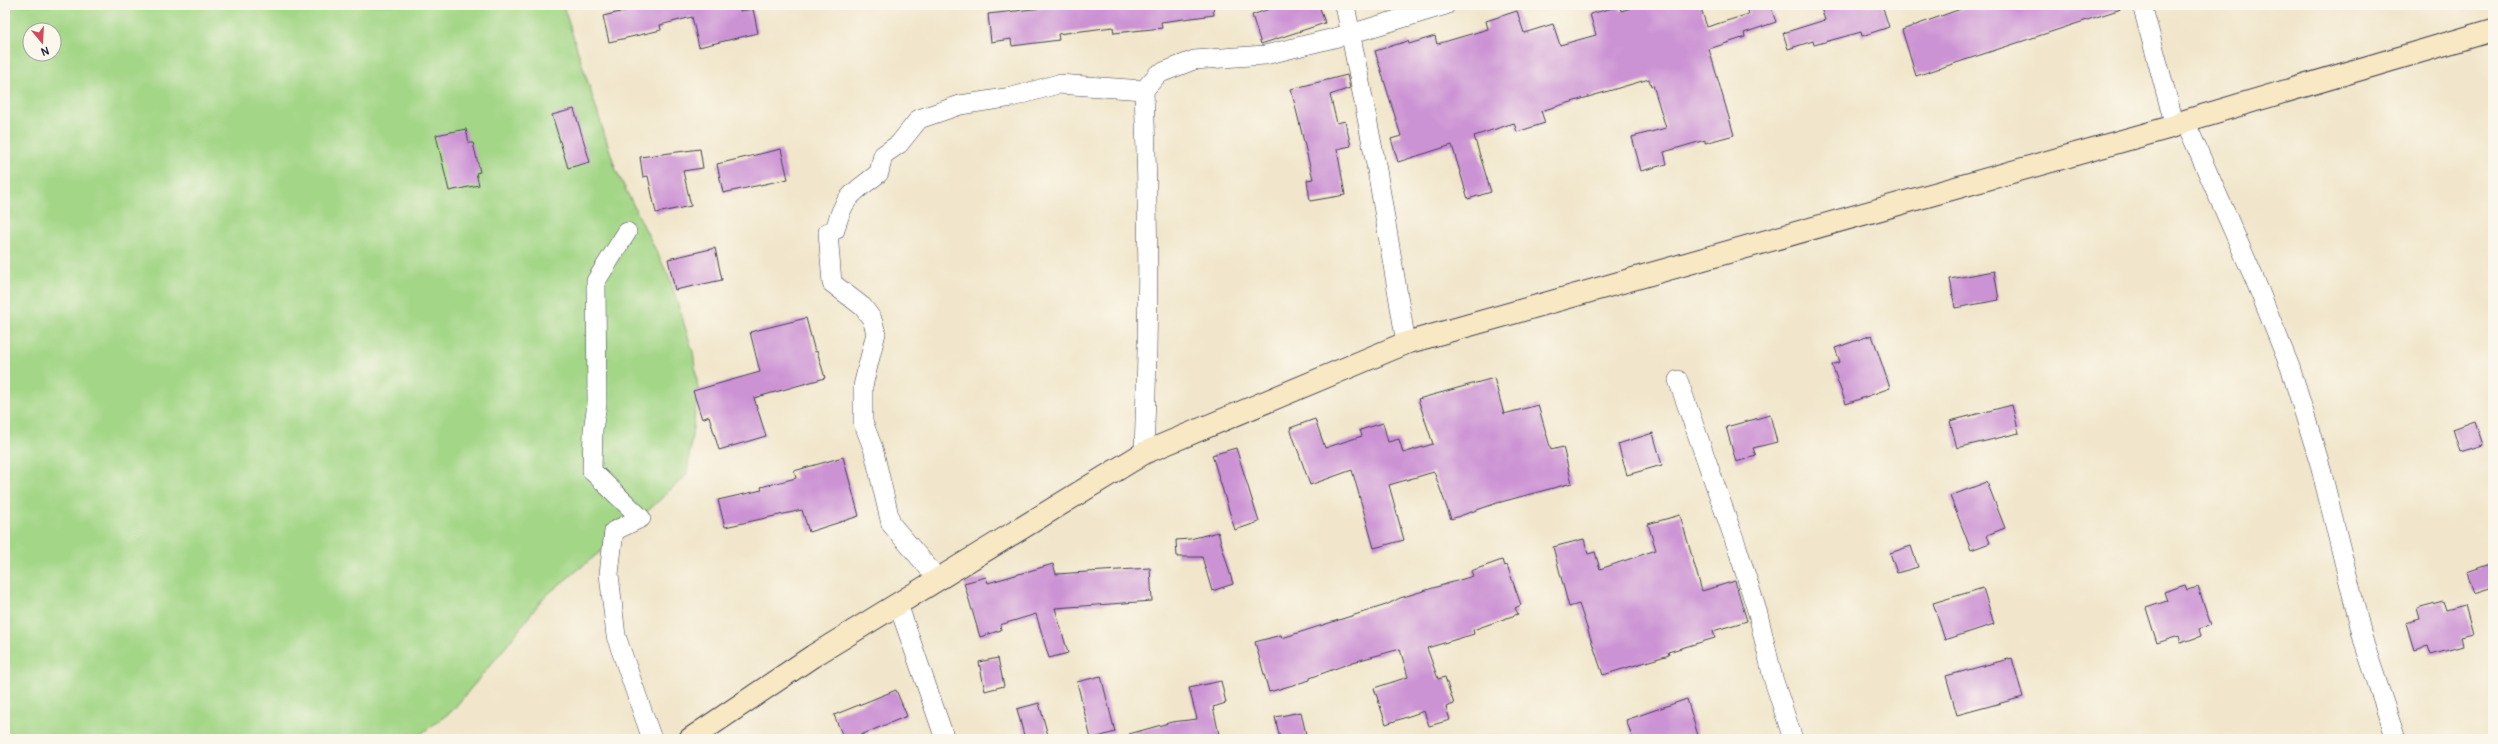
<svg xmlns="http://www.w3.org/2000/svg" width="2498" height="744" viewBox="0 0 2498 744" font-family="Pangolin,sans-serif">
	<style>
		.green { fill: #a3d686; stroke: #627c60; fill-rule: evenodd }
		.building { fill: #cc93d4 }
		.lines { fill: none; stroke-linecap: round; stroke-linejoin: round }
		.street-casing { stroke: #413f51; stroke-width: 20 }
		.secondary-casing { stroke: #413f51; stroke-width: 24 }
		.street { stroke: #fff; stroke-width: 19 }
		.secondary { stroke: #f8e8c3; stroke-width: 22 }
	</style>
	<rect width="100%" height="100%" fill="#fbf7ec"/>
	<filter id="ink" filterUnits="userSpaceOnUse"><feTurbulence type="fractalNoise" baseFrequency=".025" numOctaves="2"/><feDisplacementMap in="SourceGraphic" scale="8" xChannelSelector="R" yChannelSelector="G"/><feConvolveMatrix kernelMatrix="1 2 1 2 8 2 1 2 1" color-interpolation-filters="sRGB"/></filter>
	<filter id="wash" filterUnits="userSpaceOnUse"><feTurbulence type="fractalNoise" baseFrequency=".012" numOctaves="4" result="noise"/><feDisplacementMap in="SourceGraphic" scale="16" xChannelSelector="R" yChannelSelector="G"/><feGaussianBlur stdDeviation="0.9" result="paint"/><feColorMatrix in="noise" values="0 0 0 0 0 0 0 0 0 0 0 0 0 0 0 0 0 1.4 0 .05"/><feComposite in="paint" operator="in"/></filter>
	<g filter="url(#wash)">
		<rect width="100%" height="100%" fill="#f1e6cb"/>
		<path class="green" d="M5,5H563L616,170L669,277L693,352L698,389L687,474L631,527L544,597L508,644L452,711L414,739H5ZM30,30H54V54H30Z"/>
		<g id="blocks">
			<path class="building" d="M650,5H739L740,11L753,9L758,33L699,47L692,17L660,25L661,30L609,42L603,16Z
				M1069,5H1213L1214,15L1161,22L1162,28L1114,33L1113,27L1058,34L1059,40L1012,46L1011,39L991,42L988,14Z
				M1281,5H1319L1325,23L1261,44L1252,15Z
				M1640,5H1700L1707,27L1749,14L1746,5H1770L1776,22L1744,33L1745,37L1709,49L1734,135L1705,143V140L1664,152L1667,164L1641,171L1632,137L1666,128L1653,85L1651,86L1649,79L1541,111L1545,123L1517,132L1514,123L1474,136L1491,192L1468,199L1452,145L1398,162L1391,139L1401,136L1375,51L1408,41L1409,44L1435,36L1437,44L1488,29L1486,21L1517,11L1524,33L1553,24L1560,45L1596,35L1590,14L1620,6L1621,11Z
				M1820,5H1882L1889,27L1862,36L1861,32L1814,45L1813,41L1788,49L1783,33L1825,20Z
				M1972,5H2121V9L1916,76L1902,30Z
				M1347,75L1350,88L1330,95L1337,123L1345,121L1351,146L1337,149L1345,195L1310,201L1307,180L1313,179L1291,89Z
				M574,109L590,162L568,168L552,115Z
				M466,129L469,143H473L480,172L476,173L479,185L449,191L436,135Z
				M700,149L703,168L683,171L691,206L656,213L648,176L643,177L640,157Z
				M781,149L788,179L723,193L717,164Z
				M715,248L722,280L675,290L668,259Z
				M1994,271L1999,300L1955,308L1950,279Z
				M806,318L815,352L817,351L825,378L754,398L766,436L719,450L709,416L702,419L693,391L760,372L750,332Z
				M1872,335L1890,388L1846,404L1832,365L1840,362L1835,348Z
				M1494,378L1504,414L1538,405L1551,450L1563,447L1572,483L1497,503L1451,519L1434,472L1389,485L1404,540L1374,548L1352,470L1310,485L1290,428L1315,419L1325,448L1362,436L1360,430L1383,423L1388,442L1399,439L1403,453L1433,444L1418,399Z
				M2012,405L2019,433L1957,448L1950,421Z
				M1770,415L1777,442L1753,448L1756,456L1736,462L1726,427Z
				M2475,421L2483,445L2460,452L2453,429Z
				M1653,433L1662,465L1627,475L1618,444Z
				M1236,448L1259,522L1235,530L1212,455Z
				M843,457L859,516L809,532L802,510L725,527L718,500L762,490L761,487L796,478L794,471Z
				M1987,482L2005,528L1987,535L1990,543L1971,550L1950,496Z
				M1680,515L1702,591L1735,581L1747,621L1713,631L1715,638L1668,652L1669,655L1603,675L1579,604L1569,607L1553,547L1584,539L1588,554L1595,552L1600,569L1656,550L1648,524Z
				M1218,532L1233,584L1212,591L1202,557H1177L1176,540L1190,539Z
				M1911,546L1918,567L1897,573L1890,553Z
				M1502,560L1504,566L1507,565L1521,605L1515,608L1518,614L1473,630L1474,634L1427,648L1438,679L1445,677L1454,704L1446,707L1450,720L1429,726L1424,711L1386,724L1374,688L1408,677L1400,649L1353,662L1310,678V680L1269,692L1255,642L1281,635L1282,638L1386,605L1400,598L1473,576L1471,571Z
				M2493,563V587L2474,593L2467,572Z
				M1053,564L1056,574L1150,568L1152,601L1055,608L1068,653L1049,658L1036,614L1000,625L1001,630L980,637L964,583L986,577L988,583Z
				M2185,585L2187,590L2198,587L2211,625L2199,629L2201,636L2181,643L2179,636L2157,643L2146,608L2167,601L2164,592Z
				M1983,588L1994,624L1945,640L1933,603Z
				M2443,601L2446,610L2465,605L2473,635L2461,638L2463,646L2431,655L2428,646L2414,650L2406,623L2420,619L2417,608Z
				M998,658L1004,686L985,691L979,662Z
				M2012,658L2023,697L1957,715L1946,676Z
				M1101,676L1115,732L1091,739L1077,682Z
				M1221,681L1226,703L1213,707L1220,739H1129V734L1172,722L1197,719L1189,688Z
				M896,690L907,716L851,739H844L834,715Z
				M1687,699L1699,739H1633L1626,720Z
				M1039,703L1049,739H1025L1017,709Z
				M1301,712L1307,739H1280L1275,717Z"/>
		</g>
	</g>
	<g filter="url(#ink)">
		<use href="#blocks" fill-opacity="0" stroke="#413f51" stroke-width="1"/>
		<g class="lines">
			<g class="street-casing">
				<path id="street" d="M1345,5L1377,170L1406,343
					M2142,5L2175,126
					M2185,121L2255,280L2290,367L2319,461L2364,643L2396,739
					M627,232L596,281L597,404L593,430L592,471L641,518L614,531L609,574L616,636L652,739
					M1678,380L1737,547L1758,614L1773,678L1793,739
					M1144,453C1149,332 1149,211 1144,90L1158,74L1194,60L1265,55L1350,34L1446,5
					M938,579L891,524L873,448L863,422V386L876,333L872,319L863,307L832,283L828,232L835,230C844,195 852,194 879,173L883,155L899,144L919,119L960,105L1012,97L1058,84L1144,90
					M898,604L945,739"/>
			</g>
			<g class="secondary-casing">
				<path id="secondary" d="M690,739L813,656L1144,453L1406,343L2175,126L2185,121L2493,30"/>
			</g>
			<use href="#street" class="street"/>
			<use href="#secondary" class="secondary"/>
		</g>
	</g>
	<rect width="2498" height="744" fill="none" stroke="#fbf7ec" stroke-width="20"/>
	<g transform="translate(42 42) rotate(162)"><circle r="19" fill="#fbf7ec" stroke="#a4a2a5"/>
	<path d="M0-3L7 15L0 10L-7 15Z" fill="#d1495b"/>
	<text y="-6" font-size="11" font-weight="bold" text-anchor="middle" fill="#22223b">N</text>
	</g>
</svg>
